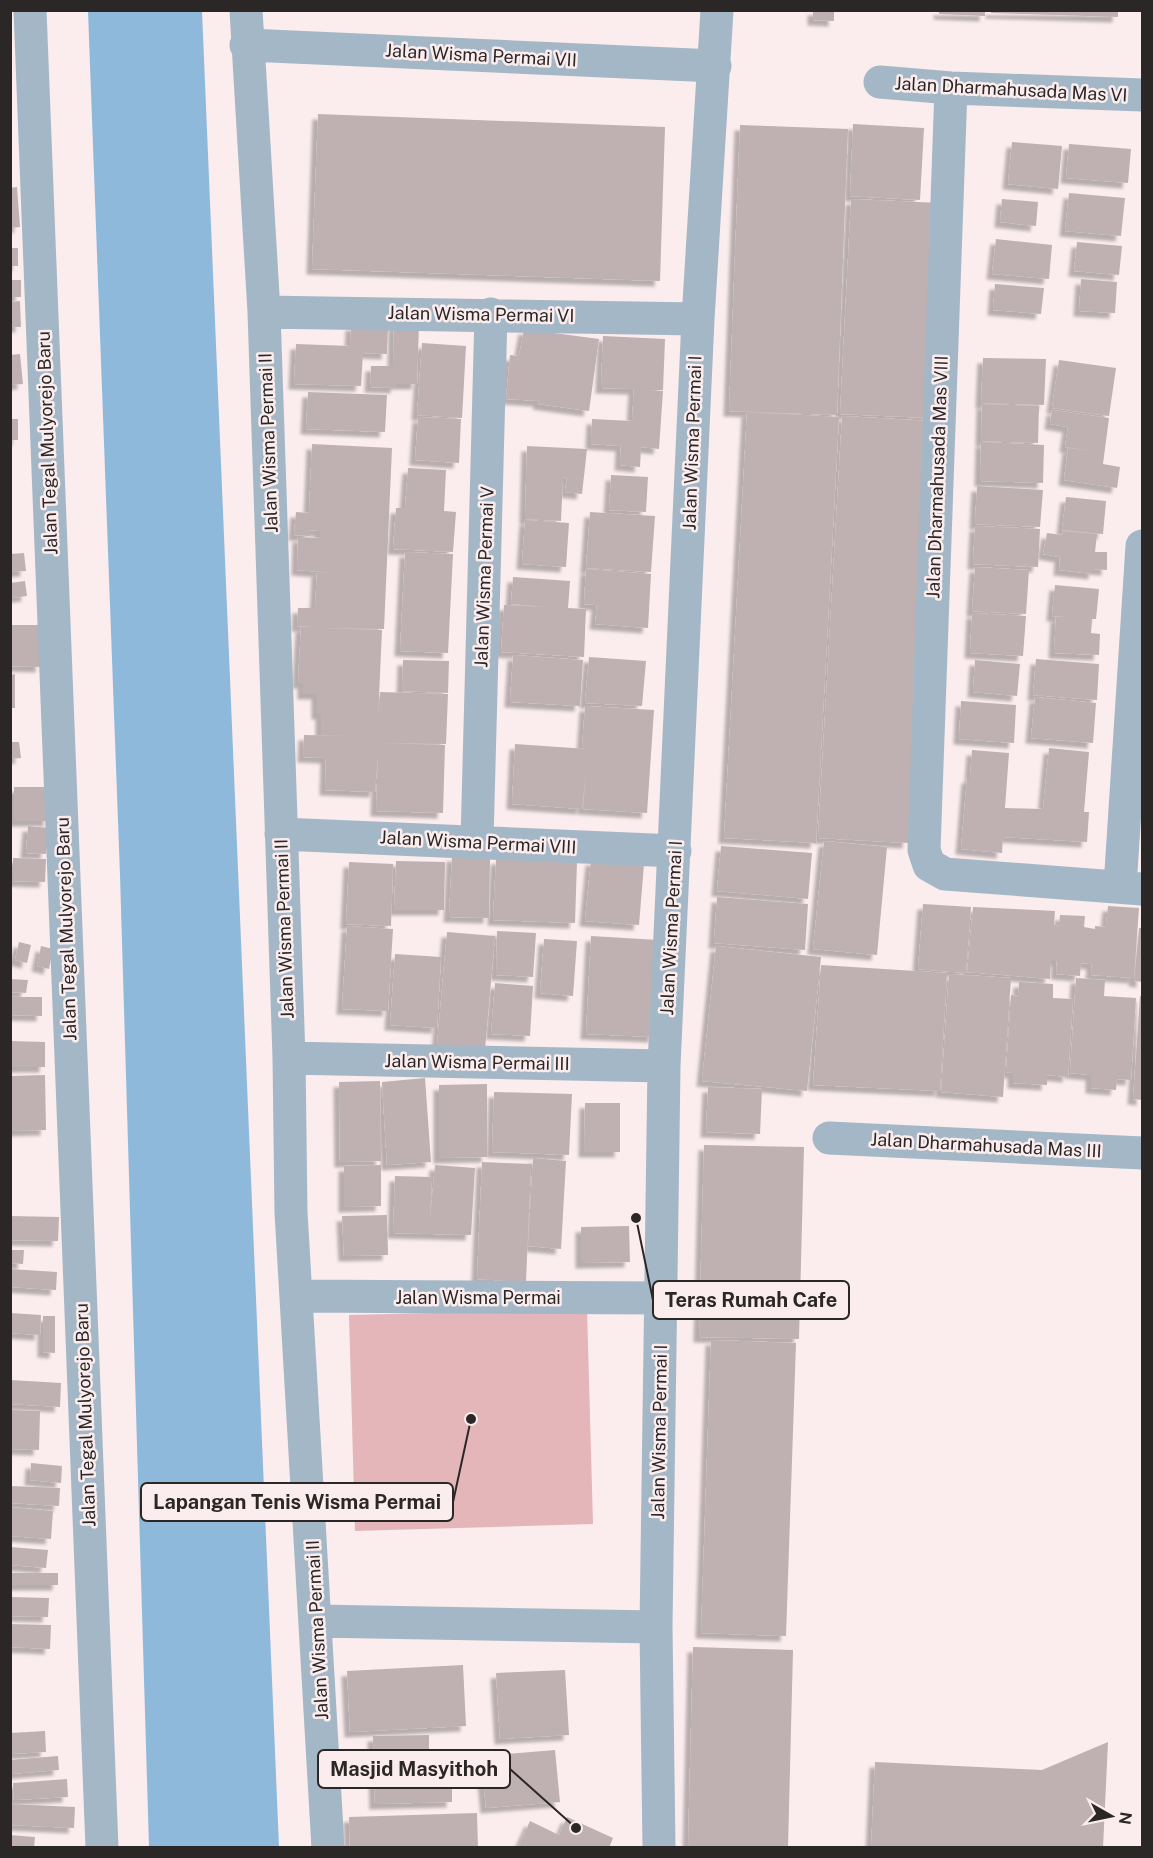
<svg xmlns="http://www.w3.org/2000/svg" width="1153" height="1858" viewBox="0 0 1153 1858" font-family="'Public Sans',sans-serif">
	<style>
		.green { fill: #e4b6ba }
		.water { fill: #8fb9db }
		.building { fill: #bfb1b2; filter: url(#shadow) }
		.lines { fill: none; stroke-linecap: round; stroke-linejoin: round }
		.minor { stroke: #a4b7c6; stroke-width: 33 }
		.labels { text-anchor: middle; dominant-baseline: central; stroke-width: 5; stroke-linejoin: round; paint-order: stroke }
		.street-label { font-size: 18px; fill: #2c2727; stroke: #fbeced }
		.leader { fill: none; stroke: #2c2727; stroke-width: 2 }
		.callout-dot { fill: #2c2727; stroke: #fbeced; stroke-width: 2 }
		.callout { fill: #fbeced; stroke: #2c2727; stroke-width: 2 }
		.callout-label { font-size: 20px; text-anchor: middle; font-weight: bold; fill: #2c2727 }
	</style>
	<defs>
		<filter id="shadow"><feDropShadow dx="-5.5" dy="5.5" stdDeviation="1.5" flood-color="#0004"/></filter>
	</defs>
	<rect width="100%" height="100%" fill="#fbeced"/>
	<path class="green" d="M587,1309L593,1524L355,1531L349,1315Z"/>
	<path class="water" d="M88,11H202L279,1847H149L120,875Z"/>
	<path class="building" d="M813,10H834V21L813,20Z
		M939,10H985V16L939,14Z
		M991,10H1118V17L991,13Z
		M318,114L665,127L660,281L312,269Z
		M853,124L924,128L920,200L850,196Z
		M740,125L848,129L837,415L729,411Z
		M1012,142L1062,146L1058,189L1008,184Z
		M1069,144L1131,149L1128,183L1066,178Z
		M17,187L20,227L10,228V188Z
		M1069,193L1125,198L1121,236L1065,231Z
		M851,199L940,203L929,418L840,414Z
		M1002,199L1038,202L1036,226L1000,222Z
		M996,239L1052,245L1049,279L992,274Z
		M1077,242L1122,246L1119,275L1074,271Z
		M10,248H18V266H10Z
		M1081,279L1117,282L1115,313L1079,311Z
		M10,280H21V297H10Z
		M995,284L1044,288L1041,314L993,310Z
		M20,301L21,327H10V302Z
		M394,323L419,324L417,384H396V388L370,387L371,366H393Z
		M351,325L388,326L387,354L363,353L361,386L294,384L296,344L350,346Z
		M524,329L599,339L589,411L538,404L539,401L506,399L510,355L519,356Z
		M603,336L665,339L663,390H649L663,391L659,449L641,447L640,467L620,465L621,446L591,444L592,419L632,421L634,389L601,388Z
		M422,343L466,346L462,418L417,415Z
		M20,354L23,384L10,385V355Z
		M983,358L1046,359L1044,405L981,403Z
		M1059,360L1116,368L1109,416L1052,408Z
		M308,392L387,395L385,432L306,429Z
		M982,404L1039,406L1038,443L981,441Z
		M1052,410L1109,418L1103,464L1120,467L1117,488L1064,480L1068,448L1093,451L1065,447L1068,427L1050,424Z
		M747,412L839,417L816,843L724,838Z
		M842,416L931,421L908,843L818,838Z
		M418,417L461,419L459,463L415,460Z
		M10,419H18V440H10Z
		M981,442L1044,445L1043,483L980,481Z
		M312,444L392,448L384,629L318,628L382,630L378,719L380,692L448,694L446,744L377,743L445,745L443,813L376,811L378,755L375,792L325,790L326,758L303,757L304,735L352,736L321,735V714H317V694H303V683H298L301,627H313L297,626L298,608H315L317,572L335,573L297,570L298,537L320,538V531L310,530V536L294,535L296,512L309,513Z
		M527,446L587,449L582,494L565,492L567,478L563,477L561,521L525,519Z
		M408,468L446,470L444,511L456,512L453,552L393,549L396,508H405Z
		M611,475L648,477L646,512L609,510Z
		M977,486L1043,490L1040,527L975,524Z
		M1066,497L1106,501L1103,534L1062,530Z
		M590,512L655,516L651,572L586,568Z
		M525,520L569,523L566,567L522,564Z
		M975,526L1040,529L1038,567L973,564Z
		M1063,531L1097,534L1095,552H1107V570L1094,569V574L1059,570L1060,557L1043,554L1047,533L1062,535Z
		M405,552L453,554L448,653L400,651Z
		M24,553L26,571L10,572V554Z
		M975,567L1029,570L1026,614L972,611Z
		M586,569L651,574L648,628L595,624L597,605L584,604Z
		M513,577L570,581L568,608L586,609L584,657L501,652L504,605L547,607L511,604Z
		M25,581L27,596L10,598V583Z
		M1055,585L1099,589L1096,619H1092L1091,633L1100,634L1099,655L1054,653L1056,617H1069L1052,616Z
		M972,613L1026,616L1023,656L970,653Z
		M10,625H42L41,667L10,666Z
		M513,655L583,660L580,706L510,702Z
		M589,657L646,661L642,706L585,703Z
		M1036,659L1099,664L1097,700L1033,695Z
		M403,660L449,661L448,693L402,691Z
		M975,660L1020,664L1017,696L973,692Z
		M15,674V708H10V675Z
		M1035,697L1096,703L1093,743L1031,738Z
		M961,701L1016,705L1014,743L959,739Z
		M585,706L654,710L647,813L583,809L586,772L582,809L512,804L515,744L587,749L582,748Z
		M10,742H19L21,758L10,759Z
		M1049,748L1089,752L1084,812H1089L1087,842L1003,837L1002,853L961,849L967,778H970L972,750L1009,753L1005,808L1043,809Z
		M14,787H49V821H14Z
		M28,826L49,828L46,854L26,853Z
		M824,841L887,847L877,955L813,949Z
		M721,846L812,853L808,899L717,891Z
		M452,856L490,859L489,918L449,917Z
		M13,858L46,859L45,882L13,881Z
		M496,859L577,861L575,923L493,920Z
		M591,860L644,864L639,925L585,921Z
		M396,861L445,862L444,910H394Z
		M349,862L393,864L391,926L346,924Z
		M717,897L808,904L805,950L714,943Z
		M923,904L971,907L966,973L918,969Z
		M1108,906L1139,908L1134,978L1091,975L1092,964L1081,963L1080,976L1056,974L1057,961H1051L1050,979L967,972L973,907L1055,911L1054,925L1059,926L1060,915L1085,916L1084,927L1095,929V926L1106,927Z
		M347,926L393,929L388,1011L342,1009Z
		M1139,928H1142V982L1134,981Z
		M497,931L536,933L533,977L496,975Z
		M447,932L495,936L485,1050L437,1046Z
		M591,936L658,940L654,1037L586,1034Z
		M544,939L577,941L573,996L540,993Z
		M19,942L31,945L27,963L15,960Z
		M41,946L53,949L49,969L37,966Z
		M716,946L821,957L807,1091L702,1081Z
		M395,954L441,957L437,1028L390,1025Z
		M821,965L947,973L940,1091L813,1085Z
		M949,974L1011,978L1003,1097L941,1092Z
		M1076,978L1105,980L1104,996L1136,998L1131,1080L1117,1079L1116,1090L1091,1088V1075L1070,1073Z
		M10,979L28,980L26,993L10,992Z
		M1019,982L1053,984V998L1073,999L1068,1077L1047,1075V1085L1013,1083V1073L1006,1072L1011,995L1018,996Z
		M495,983L533,986L530,1036L491,1034Z
		M1140,996H1142V1100L1133,1099Z
		M10,997H42V1016L10,1015Z
		M10,1041L45,1042V1067H10Z
		M45,1075L46,1130L10,1131V1076Z
		M425,1078L431,1162L387,1165L382,1082Z
		M380,1081L381,1161L340,1162L339,1082Z
		M487,1084V1157L439,1158V1085Z
		M708,1087L762,1089L760,1134L706,1132Z
		M494,1092L572,1094L569,1155L492,1152Z
		M585,1103H620V1152H584Z
		M704,1145L804,1147L799,1339L699,1337Z
		M533,1158L566,1161L561,1249L528,1246Z
		M482,1162L531,1164L526,1282L477,1279Z
		M381,1165V1206L344,1207V1166Z
		M435,1165L475,1168L471,1235L393,1233L395,1176L432,1177L430,1220Z
		M387,1215L388,1255L344,1256L342,1216Z
		M10,1216L59,1217L58,1241L10,1240Z
		M629,1226L630,1262L581,1263V1227Z
		M10,1250H24L23,1264L10,1263Z
		M10,1269L57,1272L56,1290L10,1287Z
		M10,1313L41,1315L40,1335L10,1333Z
		M43,1316H55V1353L43,1352Z
		M711,1340L796,1343L786,1636L701,1633Z
		M10,1380L61,1383L60,1407L10,1404Z
		M10,1410L40,1411L39,1450L10,1449Z
		M31,1463L62,1466L61,1483L30,1480Z
		M10,1486L60,1488L59,1506L10,1503Z
		M10,1507L53,1511L51,1539L10,1536Z
		M10,1547L48,1550L46,1568L10,1565Z
		M10,1573H58V1585H10Z
		M10,1597L49,1598L48,1617L10,1616Z
		M10,1624L51,1625L50,1649L10,1647Z
		M693,1647L793,1650L788,1848H688Z
		M463,1665L466,1726L350,1732L347,1671Z
		M565,1670L569,1735L500,1739L496,1673Z
		M45,1731L46,1752L10,1754V1733Z
		M429,1735V1767H452V1802L375,1804L373,1736Z
		M1108,1742L1103,1848H871L875,1762L1042,1770Z
		M555,1750L560,1802L486,1808L481,1756Z
		M58,1756L59,1770L10,1774V1760Z
		M67,1779L68,1797L14,1800L13,1783Z
		M10,1804L75,1807L74,1828L10,1825Z
		M477,1813L478,1848H350L349,1817Z
		M567,1817L613,1838L609,1848H518L530,1821L559,1835Z
		M10,1835L35,1837L34,1848H10Z"/>
	<g class="lines">
		<path class="minor" d="M30,10L102,1848
			M246,10L264,312L289,1058L291,1212L328,1848
			M246,45L715,66
			M880,82L951,88L1142,95
			M951,88L924,850L929,865L945,874L1142,889
			M264,312L698,319
			M281,834L675,851
			M477,841L491,314
			M1120,887L1142,546
			M289,1058L664,1066
			M829,1138L1142,1153
			M296,1296L661,1298
			M317,1621L656,1627
			M659,1848L656,1627L664,1066L698,319L717,10"/>
	</g>
	<g class="labels">
		<g class="street-label">
			<text transform="translate(481 55) rotate(3)">Jalan Wisma Permai VII</text>
			<text transform="translate(1011 89) rotate(3)">Jalan Dharmahusada Mas VI</text>
			<text transform="translate(481 314) rotate(1)">Jalan Wisma Permai VI</text>
			<text transform="translate(47 443) rotate(-92)">Jalan Tegal Mulyorejo Baru</text>
			<text transform="translate(268 443) rotate(-92)">Jalan Wisma Permai II</text>
			<text transform="translate(692 443) rotate(-88)">Jalan Wisma Permai I</text>
			<text transform="translate(937 477) rotate(-88)">Jalan Dharmahusada Mas VIII</text>
			<text transform="translate(484 577) rotate(-88)">Jalan Wisma Permai V</text>
			<text transform="translate(478 842) rotate(3)">Jalan Wisma Permai VIII</text>
			<text transform="translate(671 928) rotate(-87)">Jalan Wisma Permai I</text>
			<text transform="translate(66 929) rotate(-92)">Jalan Tegal Mulyorejo Baru</text>
			<text transform="translate(284 929) rotate(-92)">Jalan Wisma Permai II</text>
			<text transform="translate(477 1062) rotate(1)">Jalan Wisma Permai III</text>
			<text transform="translate(986 1145) rotate(3)">Jalan Dharmahusada Mas III</text>
			<text x="478" y="1297">Jalan Wisma Permai</text>
			<text transform="translate(85 1415) rotate(-92)">Jalan Tegal Mulyorejo Baru</text>
			<text transform="translate(659 1432) rotate(-89)">Jalan Wisma Permai I</text>
			<text transform="translate(317 1630) rotate(-93)">Jalan Wisma Permai II</text>
		</g>
	</g>
	<path class="leader" d="M636 1218L653 1300M471 1419L453 1502M576 1828L510 1769"/>
	<g class="callout-dot">
		<circle cx="636" cy="1218" r="6"/>
		<circle cx="471" cy="1419" r="6"/>
		<circle cx="576" cy="1828" r="6"/>
	</g>
	<g class="callout">
		<rect x="653" y="1281" width="196" height="38" rx="6"/>
		<rect x="141" y="1483" width="312" height="38" rx="6"/>
		<rect x="318" y="1750" width="192" height="38" rx="6"/>
	</g>
	<g class="callout-label">
		<text x="751" y="1307">Teras Rumah Cafe</text>
		<text x="297" y="1509">Lapangan Tenis Wisma Permai</text>
		<text x="414" y="1776">Masjid Masyithoh</text>
	</g>
	<rect width="1153" height="1858" fill="none" stroke="#2c2727" stroke-width="24"/>
	<g transform="translate(1111 1816) rotate(99)" stroke="#fbeced" stroke-width="4.5" paint-order="stroke">
	<path d="M0-4.5L10 22L0 15L-10 22Z" fill="#2c2727"/>
	<text y="-9" font-size="16" font-weight="bold" text-anchor="middle" fill="#2c2727">N</text>
	</g>
</svg>
